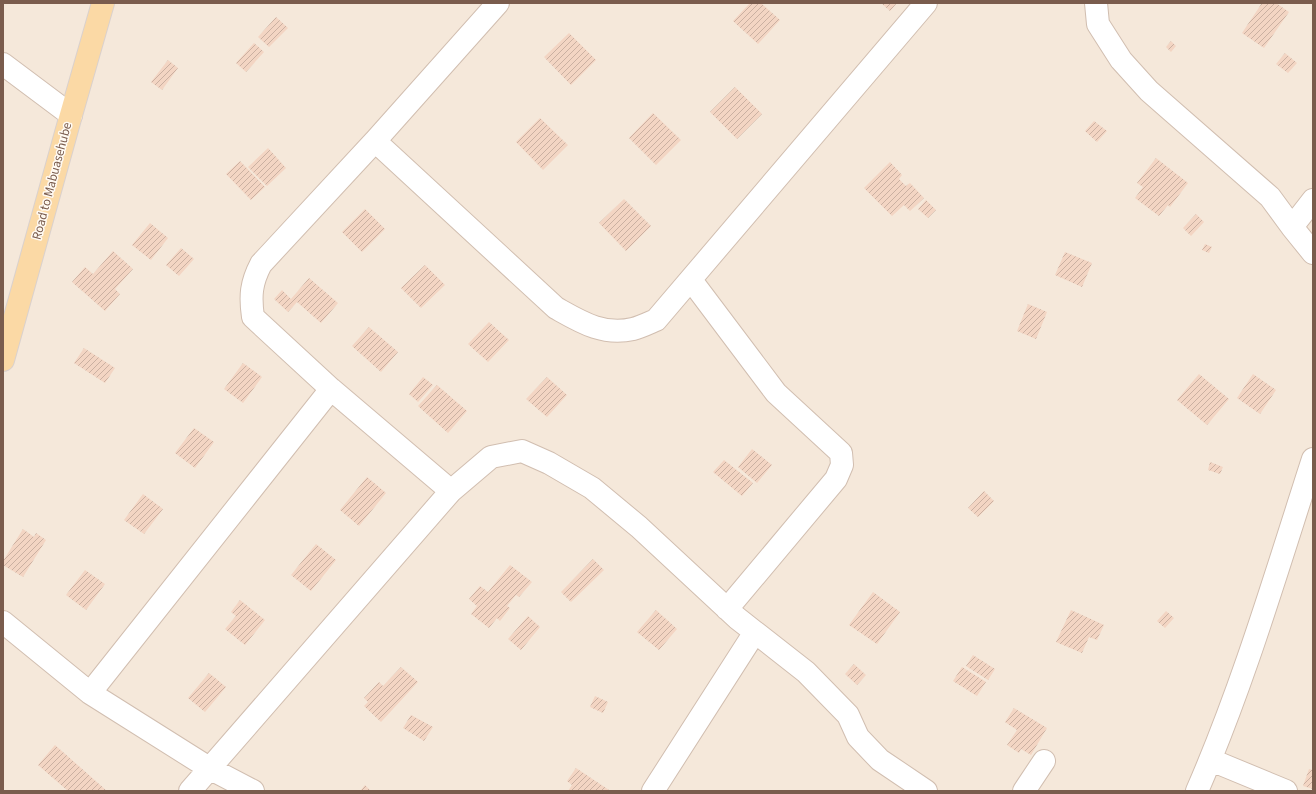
<svg xmlns="http://www.w3.org/2000/svg" width="1316" height="794" viewBox="0 0 1316 794" font-family="'Source Sans 3',sans-serif">
	<style>
		.residential { fill: #f5e8da }
		.building { fill: url(#building-hatch) }
		.lines { fill: none; stroke-linecap: round; stroke-linejoin: round }
		.minor-casing { stroke: #d1beb0; stroke-width: 24 }
		.major-casing { stroke: #dad1cd; stroke-width: 24 }
		.minor { stroke: #fff; stroke-width: 22 }
		.major { stroke: #fbd9a5; stroke-width: 22 }
		.labels { text-anchor: middle; dominant-baseline: central; stroke-width: 3; stroke-linejoin: round; paint-order: stroke }
		.street-label { font-size: 13px; fill: #7a5c4d; stroke: #fffaf3 }
	</style>
	<defs>
		<pattern id="building-hatch" width="6" height="6" patternUnits="userSpaceOnUse"><rect width="6" height="6" fill="#f3d5c3"/><path d="M-1 1l2-2M0 6l6-6M5 7l2-2" fill="none" stroke="#cab0a1"/></pattern>
	</defs>
	<rect width="100%" height="100%" fill="#fdf6ec"/>
	<path class="residential" d="M3,3H1313V791H3Z"/>
	<path class="building" d="M750,3H761L780,20L758,44L733,21Z
		M881,3H897L890,11Z
		M1262,3H1276L1289,12L1264,48L1242,33Z
		M276,17L288,28L269,47L258,37Z
		M569,33L596,60L571,85L544,57Z
		M1171,41L1176,46L1171,52L1166,47Z
		M254,43L264,52L246,72L236,63Z
		M1285,53L1297,63L1288,73L1276,64Z
		M168,60L178,68L162,90L151,82Z
		M735,87L762,114L737,139L710,112Z
		M653,113L681,140L656,165L629,138Z
		M540,118L568,145L543,170L516,142Z
		M1094,121L1107,131L1097,142L1085,131Z
		M268,148L286,168L267,186L248,167Z
		M1156,158L1188,183L1170,207L1168,205L1159,216L1135,198L1143,187L1137,183Z
		M240,161L265,187L251,200L226,174Z
		M890,162L902,175L899,179L906,186L910,183L924,198L910,211L904,205L892,216L864,188Z
		M624,199L651,226L626,251L599,223Z
		M926,200L936,210L928,218L918,209Z
		M365,209L385,229L362,252L342,232Z
		M1196,214L1204,222L1191,236L1183,228Z
		M150,223L168,238L151,260L132,245Z
		M1205,244L1212,247L1209,253L1202,250Z
		M181,248L194,259L179,276L166,265Z
		M113,251L133,269L115,289L120,294L105,311L72,282L85,267L93,274Z
		M1065,252L1092,263L1082,287L1055,275Z
		M425,265L445,285L421,308L401,288Z
		M309,278L338,303L321,323L297,302L288,312L274,299L282,290L291,299Z
		M1028,304L1047,312L1036,339L1017,331Z
		M489,322L509,340L488,362L468,344Z
		M369,327L398,352L381,372L352,346Z
		M84,348L115,368L105,383L74,363Z
		M243,363L262,377L243,403L224,389Z
		M1199,374L1229,399L1207,425L1177,400Z
		M1253,374L1276,390L1260,414L1237,398Z
		M423,377L433,385L418,402L409,394Z
		M547,377L567,395L547,417L526,399Z
		M437,385L467,411L448,433L418,406Z
		M194,428L214,442L195,468L175,453Z
		M752,449L772,465L757,483L738,467Z
		M724,460L753,483L742,496L713,472Z
		M1210,462L1223,467L1220,474L1208,470Z
		M367,477L386,493L359,526L340,510Z
		M984,491L994,501L978,517L968,508Z
		M143,494L163,509L144,534L124,520Z
		M23,529L34,537L36,533L46,540L23,577L3,565V561Z
		M316,544L336,560L311,591L291,575Z
		M593,559L604,570L571,602L561,592Z
		M510,565L532,582L519,597L516,595L507,606L510,608L500,621L497,618L489,628L471,614L477,606L469,599L480,586L488,592Z
		M85,570L105,584L86,610L66,595Z
		M873,592L900,612L877,644L849,625Z
		M240,600L265,620L245,645L225,629L236,616L231,612Z
		M656,610L677,629L659,650L637,632Z
		M1071,610L1104,625L1097,640L1089,637L1082,653L1056,642Z
		M1166,611L1174,618L1165,628L1157,621Z
		M528,616L540,627L521,650L508,639Z
		M973,655L995,669L988,680L966,666Z
		M854,664L866,675L857,685L845,674Z
		M401,667L418,682L381,722L364,706L368,702L364,698L379,682L383,686Z
		M962,667L986,682L977,696L953,681Z
		M209,673L226,687L205,712L188,698Z
		M595,696L608,702L603,713L590,707Z
		M1014,708L1047,728L1031,755L1021,749L1019,753L1007,745L1017,730L1005,722Z
		M411,715L433,727L424,741L403,728Z
		M55,745L107,791H68L38,765Z
		M576,768L609,790L608,791H568L572,785L567,781Z
		M1309,769L1313,770V789L1303,786Z
		M365,785L371,791H360Z"/>
	<g class="lines">
		<g class="minor-casing">
			<path id="minor" d="M498,3L375,141L556,308C581,322 603,336 633,329C641,327 649,323 656,320L926,3
				M1096,3L1098,24L1121,60L1149,91L1270,197L1292,227L1313,253
				M3,64L71,115
				M375,141L261,264C251,283 250,296 253,317L331,389L451,491
				M1292,227L1313,200
				M691,280L776,393L841,453L842,465L836,479L727,609
				M3,622L90,693L209,768L253,791
				M90,693L331,389
				M1211,760L1286,791
				M190,791L451,491L491,457L522,451L549,463L592,488L639,527L737,618L806,672L848,715L858,737L880,760L926,791
				M653,791L755,632
				M1024,791L1044,761
				M1197,791C1244,683 1277,570 1313,459"/>
		</g>
		<g class="major-casing">
			<path id="major" d="M3,360L71,115L103,3"/>
		</g>
		<use href="#minor" class="minor"/>
		<use href="#major" class="major"/>
	</g>
	<g class="labels">
		<g class="street-label">
			<text transform="translate(52 181) rotate(-75)">Road to Mabuasehube</text>
		</g>
	</g>
	<rect width="1316" height="794" fill="none" stroke="#7a5c4d" stroke-width="8"/>
</svg>
